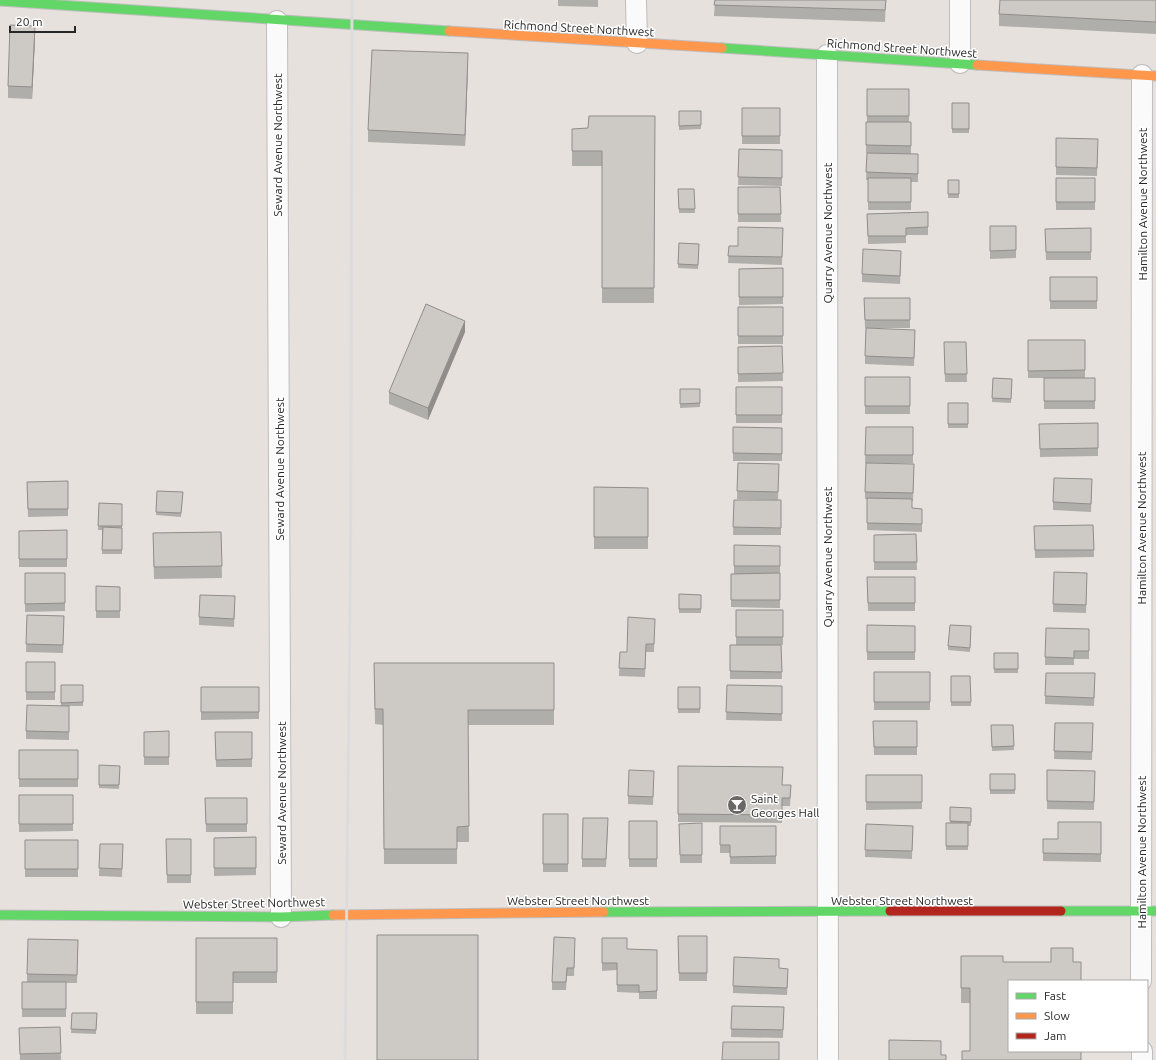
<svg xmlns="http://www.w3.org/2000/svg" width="1156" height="1060" viewBox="0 0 1156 1060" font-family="Ubuntu,sans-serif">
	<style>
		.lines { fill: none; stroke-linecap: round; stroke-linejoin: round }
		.street-casing { stroke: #bfbdbe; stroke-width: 22 }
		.fast-casing { stroke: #bfbdbe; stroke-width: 11 }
		.slow-casing { stroke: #bfbdbe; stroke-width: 11 }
		.jam-casing { stroke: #bfbdbe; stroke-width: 11 }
		.street { stroke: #fbfafa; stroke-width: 20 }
		.fast { stroke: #63d668; stroke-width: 9 }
		.slow { stroke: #ff974d; stroke-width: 9 }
		.jam { stroke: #b3261e; stroke-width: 9 }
		.rail { stroke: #dcdbdd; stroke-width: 3 }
		.wall { fill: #b0aeaa }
		.shaded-wall { fill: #908d8b }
		.building { fill: #cdcac6; stroke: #908d8b }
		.labels { text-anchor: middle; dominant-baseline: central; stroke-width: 3; stroke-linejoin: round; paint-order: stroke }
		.street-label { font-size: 12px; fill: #272727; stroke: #fff }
		.poi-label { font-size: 12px; fill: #272727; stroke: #fff; text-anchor: start }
	</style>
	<rect width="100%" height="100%" fill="#e6e1dc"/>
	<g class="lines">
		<g class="street-casing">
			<path id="street" d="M636,0L637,43
				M277,21L281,917
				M827,55L828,1060
				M960,63V0
				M1141,981L1142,75
				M1142,1051V1060"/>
		</g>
		<g class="fast-casing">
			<path id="fast" d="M0,1L449,31
				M722,48L977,65
				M1061,911H1156
				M604,912L890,911
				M0,915L281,917L333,915"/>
		</g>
		<g class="slow-casing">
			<path id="slow" d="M449,31L722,48
				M977,65L1156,76
				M333,915L604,912"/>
		</g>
		<g class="jam-casing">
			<path id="jam" d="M890,911H1061"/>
		</g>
		<use href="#street" class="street"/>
		<use href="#fast" class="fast"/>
		<use href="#slow" class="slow"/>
		<use href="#jam" class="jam"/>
		<path class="rail" d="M345,1060C350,707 353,353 352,0"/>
	</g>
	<path class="wall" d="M558,0H598V7L558,6Z
		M715,0H886L885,22L714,16Z
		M1156,0V34L999,26V14Z
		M35,38L32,99L8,98V86Z
		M468,65L465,146L368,142V130Z
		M867,89H909V122H911V154L895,153L918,154V182H911V210H868V180H866L867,153H866V122H867Z
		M952,103H969V133H952Z
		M742,108H780V144H742Z
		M679,111H701V129L679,130Z
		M655,116L654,303H602V166H572V129L588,128Z
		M1056,138L1098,147L1097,176L1056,175Z
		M739,149L782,178V186L738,185Z
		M1056,178H1095V210H1056Z
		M948,180H959V198H948Z
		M738,187H780L781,222H738Z
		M678,189H694L695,213H679Z
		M928,212V235H906V243L868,244L867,214Z
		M990,226H1016V258L990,259Z
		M783,228L782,265L728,263L729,246H738Z
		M1091,228V260H1046L1045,229Z
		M679,243L699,244L698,269L678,268Z
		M901,259L900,284L862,282V274Z
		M783,268V304L739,305V269Z
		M1050,277H1097V309H1050Z
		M864,298H910V328H865Z
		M738,307H783V344H738Z
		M465,332L428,420L389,404V392Z
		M915,338L914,366L865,364V356Z
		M1028,340H1085V378H1095V409H1044V378H1062H1028Z
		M944,342H966L967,382H945Z
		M782,346L783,381L738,382V347Z
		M865,377H910V414H865Z
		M993,378L1012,379L1011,403L992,402Z
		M736,387H782V423H736Z
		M680,389H700V407L680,408Z
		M948,403H968V428H948Z
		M1098,423V456L1040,457L1039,424Z
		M733,427L782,428V461H733Z
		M866,427H913V463H865Z
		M738,463L779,464L778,500L737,499Z
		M914,464L913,501H912V508L922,509V532L867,530V499H865V492Z
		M68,481V516L28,517L27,482Z
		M594,487L648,488V549H594Z
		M1092,487L1091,512L1053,510V502Z
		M157,491L183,492L181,517L156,515Z
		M734,500H781V535H733Z
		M99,503L122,504V554H102V530H98Z
		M1093,525L1094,557L1035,558L1034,526Z
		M67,530V567H19V531Z
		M221,532L222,578L154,579L153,533Z
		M916,534L917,570H874V535Z
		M734,545L780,546V608L731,607V574H734Z
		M25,573H65V611L25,612Z
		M867,577H915V611H868Z
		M1087,581L1086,613L1053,612V604Z
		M96,586L120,587V618H96Z
		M679,594L701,595V613H679Z
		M235,604L234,627L199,625V617Z
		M736,610H783V645H781L782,679H730V645H736Z
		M27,615L64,616L63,653L26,652Z
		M655,619L654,652H646L645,677L619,676L620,652H627Z
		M867,625L915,626V660H867Z
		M971,630L970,652L948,650V646Z
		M1089,637V659H1074V665H1045V657Z
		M994,653H1018V673H994Z
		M26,662H55V700H26Z
		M374,663H554V725H468L469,842H457V864H384L383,725L375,724Z
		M874,672H930V710H874Z
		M951,676H970L971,706H951Z
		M1095,681L1094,706L1045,704V696Z
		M61,685H83V706H69V740L26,739V731L61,706Z
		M727,685L782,686V721L726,720Z
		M201,687H259V719L201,720Z
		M678,687H700V713H678Z
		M873,721H917V755H874Z
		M1055,723H1093L1092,760L1054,759Z
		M991,725H1013L1014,750L992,751Z
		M169,731V765H144V732Z
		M215,732H252V767H216Z
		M19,750H78V787H19Z
		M99,765L120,766L119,789L99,788Z
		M678,766L782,785H791L790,806H782V823L678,822Z
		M1095,771L1094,810L1047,809V801Z
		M990,774H1015V794H990Z
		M866,775H922V809L866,810Z
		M654,779L653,805L628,804V796Z
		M19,795H73V831L19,832Z
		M205,798H247V832H206Z
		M950,807L971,808V826H968V850H946V823H950Z
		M543,814H568V872H543Z
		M629,821H657V867H629Z
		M1101,822V862L1043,861V839H1058Z
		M679,824L702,855V863H680Z
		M866,824L913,826L912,859L865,857Z
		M608,826L606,867H582V859Z
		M720,826H776V864H730V853H720Z
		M256,837V875L214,876V838Z
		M166,839H191V883H167Z
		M25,840H78V877H25Z
		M100,844H123L122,877L99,876Z
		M678,936H707V981H679Z
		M196,938H277V983H233V1014H196Z
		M602,938L627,949L657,950V999H639V993L617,992V970L602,971Z
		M78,940L77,983H66V1017H22V982H27V974Z
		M575,946L574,976H567L566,990H552V982Z
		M1073,948L1009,1051H970V1003H961V956L1003,962H1051Z
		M779,968L788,977L787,995L733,993V986Z
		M732,1006L784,1007L783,1038L731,1037Z
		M72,1013H97L96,1034L71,1033Z
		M60,1027L61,1060H20L19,1028Z"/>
	<path class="shaded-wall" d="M35,26V38L32,99V87Z
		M468,53V65L465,146V135Z
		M465,321V332L428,420V408Z"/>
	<path class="building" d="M715,0H886L885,10L714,5Z
		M1000,0H1156V22L999,14Z
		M10,25L35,26L32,87L8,86Z
		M372,50L468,53L465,135L368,130Z
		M867,89H909V116H867Z
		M952,103H969V129H952Z
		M742,108H780V136H742Z
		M679,111H701V125L679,126Z
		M589,116H655L654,288H602V151H572V129L588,128Z
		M866,122H911V146L866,145Z
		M1056,138L1098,139L1097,168L1056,167Z
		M739,149L782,150V178L738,177Z
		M867,153L918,154V174L866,172Z
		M868,178H911V202H868Z
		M1056,178H1095V202H1056Z
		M948,180H959V194H948Z
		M738,187H780L781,214H738Z
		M678,189H694L695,209H679Z
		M928,212V227L906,228V236H868L867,214Z
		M990,226H1016V250L990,251Z
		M738,227L783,228L782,257L728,256L729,246H738Z
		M1091,228V252H1046L1045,229Z
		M679,243L699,244L698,265L678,264Z
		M863,249L901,251L900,276L862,274Z
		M783,268V297H739V269Z
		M1050,277H1097V301H1050Z
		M864,298H910V320H865Z
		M426,304L465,321L428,408L389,392Z
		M738,307H783V336H738Z
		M866,328L915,330L914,358L865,356Z
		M1028,340H1085V370L1028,371Z
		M944,342H966L967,374H945Z
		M782,346L783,373L738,374V347Z
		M865,377H910V406H865Z
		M993,378L1012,379L1011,399L992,398Z
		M1044,378H1095V401H1044Z
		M736,387H782V415H736Z
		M680,389H700V403L680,404Z
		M948,403H968V424H948Z
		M1098,423V448L1040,449L1039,424Z
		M733,427L782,428V454L733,453Z
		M866,427H913V455H865Z
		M738,463L779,464L778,492L737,491Z
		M866,463L914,464L913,493L865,492Z
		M1054,478L1092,479L1091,504L1053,502Z
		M68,481V509H28L27,482Z
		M594,487L648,488V537H594Z
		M157,491L183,492L181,513L156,512Z
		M867,498L912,499V508L922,509V524L867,523Z
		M734,500H781V528L733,527Z
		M99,503L122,504V526H98Z
		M1093,525L1094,550H1035L1034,526Z
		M103,527L122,528V550H102Z
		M67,530V559H19V531Z
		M221,532L222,566L154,567L153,533Z
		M916,534L917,562H874V535Z
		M734,545L780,546V566H734Z
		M1054,572L1087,573L1086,605L1053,604Z
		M25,573H65V603L25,604Z
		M780,573V600H731V574Z
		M867,577H915V603H868Z
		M96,586L120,587V611H96Z
		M679,594L701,595V609H679Z
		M200,595L235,596L234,619L199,617Z
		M736,610H783V637H736Z
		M27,615L64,616L63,645L26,644Z
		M628,617L655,619L654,644H646L645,669L619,668L620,652H627Z
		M867,625L915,626V652H867Z
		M950,625L971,626L970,648L948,646Z
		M1046,628L1089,629V651H1074V658L1045,657Z
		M730,645H781L782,672L730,671Z
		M994,653H1018V669H994Z
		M26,662H55V692H26Z
		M374,663H554V710H468L469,826L457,827V849H384L383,709H375Z
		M874,672H930V702H874Z
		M1046,673H1095L1094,698L1045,696Z
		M951,676H970L971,702H951Z
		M61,685H83V702L61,703Z
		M727,685L782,686V714L726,712Z
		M201,687H259V712H201Z
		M678,687H700V709H678Z
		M27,705L69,706V732L26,731Z
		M873,721H917V747H874Z
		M1055,723H1093L1092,752L1054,751Z
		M991,725H1013L1014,746L992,747Z
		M169,731V757H144V732Z
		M215,732H252V759L216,760Z
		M19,750H78V779H19Z
		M99,765L120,766L119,785H99Z
		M678,766L783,767L782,785H791L790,798H782V815L678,814Z
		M629,770L654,771L653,797L628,796Z
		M1047,770L1095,771L1094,802L1047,801Z
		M990,774H1015V790H990Z
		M866,775H922V802H866Z
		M19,795H73V824H19Z
		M205,798H247V824H206Z
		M950,807L971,808V822L950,821Z
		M543,814H568V864H543Z
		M583,818H608L606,859H582Z
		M629,821H657V859H629Z
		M1058,822H1101V854L1043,853V839H1058Z
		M702,823V855H680L679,824Z
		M946,823H968V846H946Z
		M866,824L913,826L912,851L865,850Z
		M720,826H776V856L730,857V845H720Z
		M256,837V868H214V838Z
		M166,839H191V875H167Z
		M25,840H78V869H25Z
		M100,844H123L122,869L99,868Z
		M377,935H478V1060H377Z
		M678,936H707V973H679Z
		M554,937L575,938L574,968H567L566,982H552Z
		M196,938H277V972H233V1002H196Z
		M602,938H627V949L657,950V991L639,992V985H617V963H602Z
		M28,939L78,940L77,975L27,974Z
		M1051,948H1073V962H1081V981H1009V1051H1081V1060H962V1051H970V988H961V956H1003V962H1051Z
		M734,957L779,959V968L788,969L787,988L733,986Z
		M22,982H66V1009H22Z
		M732,1006L784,1007L783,1030L731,1029Z
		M72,1013H97L96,1030L71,1029Z
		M60,1027L61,1053L20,1054L19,1028Z
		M889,1040L941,1041V1055H946V1060H889Z
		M723,1042H779V1060H722Z"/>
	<defs>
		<g id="bar-disc" transform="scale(1)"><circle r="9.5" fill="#6a6866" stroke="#fff"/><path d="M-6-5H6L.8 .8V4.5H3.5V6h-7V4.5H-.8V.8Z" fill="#fff"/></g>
	</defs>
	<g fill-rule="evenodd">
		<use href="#bar-disc" x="737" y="805"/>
	</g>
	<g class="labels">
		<g class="street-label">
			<text transform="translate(579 28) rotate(3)">Richmond Street Northwest</text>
			<text transform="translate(902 48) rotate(4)">Richmond Street Northwest</text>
			<text transform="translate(277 145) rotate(-90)">Seward Avenue Northwest</text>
			<text transform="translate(1142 204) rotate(-90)">Hamilton Avenue Northwest</text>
			<text transform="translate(827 233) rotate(-90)">Quarry Avenue Northwest</text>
			<text transform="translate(279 469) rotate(-90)">Seward Avenue Northwest</text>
			<text transform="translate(1141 528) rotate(-90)">Hamilton Avenue Northwest</text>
			<text transform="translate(827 557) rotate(-90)">Quarry Avenue Northwest</text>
			<text transform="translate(281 793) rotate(-90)">Seward Avenue Northwest</text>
			<text transform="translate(1141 852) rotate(-90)">Hamilton Avenue Northwest</text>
			<text x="578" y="900">Webster Street Northwest</text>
			<text x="902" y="900">Webster Street Northwest</text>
			<text transform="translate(254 903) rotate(-1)">Webster Street Northwest</text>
		</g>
		<g class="poi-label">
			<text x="751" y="798">Saint<tspan x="751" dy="14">Georges Hall</tspan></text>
		</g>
	</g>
	<rect x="1008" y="980" width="140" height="72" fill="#ffffff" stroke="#a9a9a9"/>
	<rect x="1016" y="993" width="20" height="6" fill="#63d668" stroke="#a9a9a9"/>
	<text x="1044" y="1000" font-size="12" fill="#272727">Fast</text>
	<rect x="1016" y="1013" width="20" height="6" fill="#ff974d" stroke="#a9a9a9"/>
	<text x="1044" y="1020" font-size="12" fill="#272727">Slow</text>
	<rect x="1016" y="1033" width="20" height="6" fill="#b3261e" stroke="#a9a9a9"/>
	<text x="1044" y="1040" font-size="12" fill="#272727">Jam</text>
	<path d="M10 26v6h65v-6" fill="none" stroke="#272727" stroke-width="2"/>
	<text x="16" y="26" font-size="12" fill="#272727" stroke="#ffffff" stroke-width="3" paint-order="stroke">20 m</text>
</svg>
